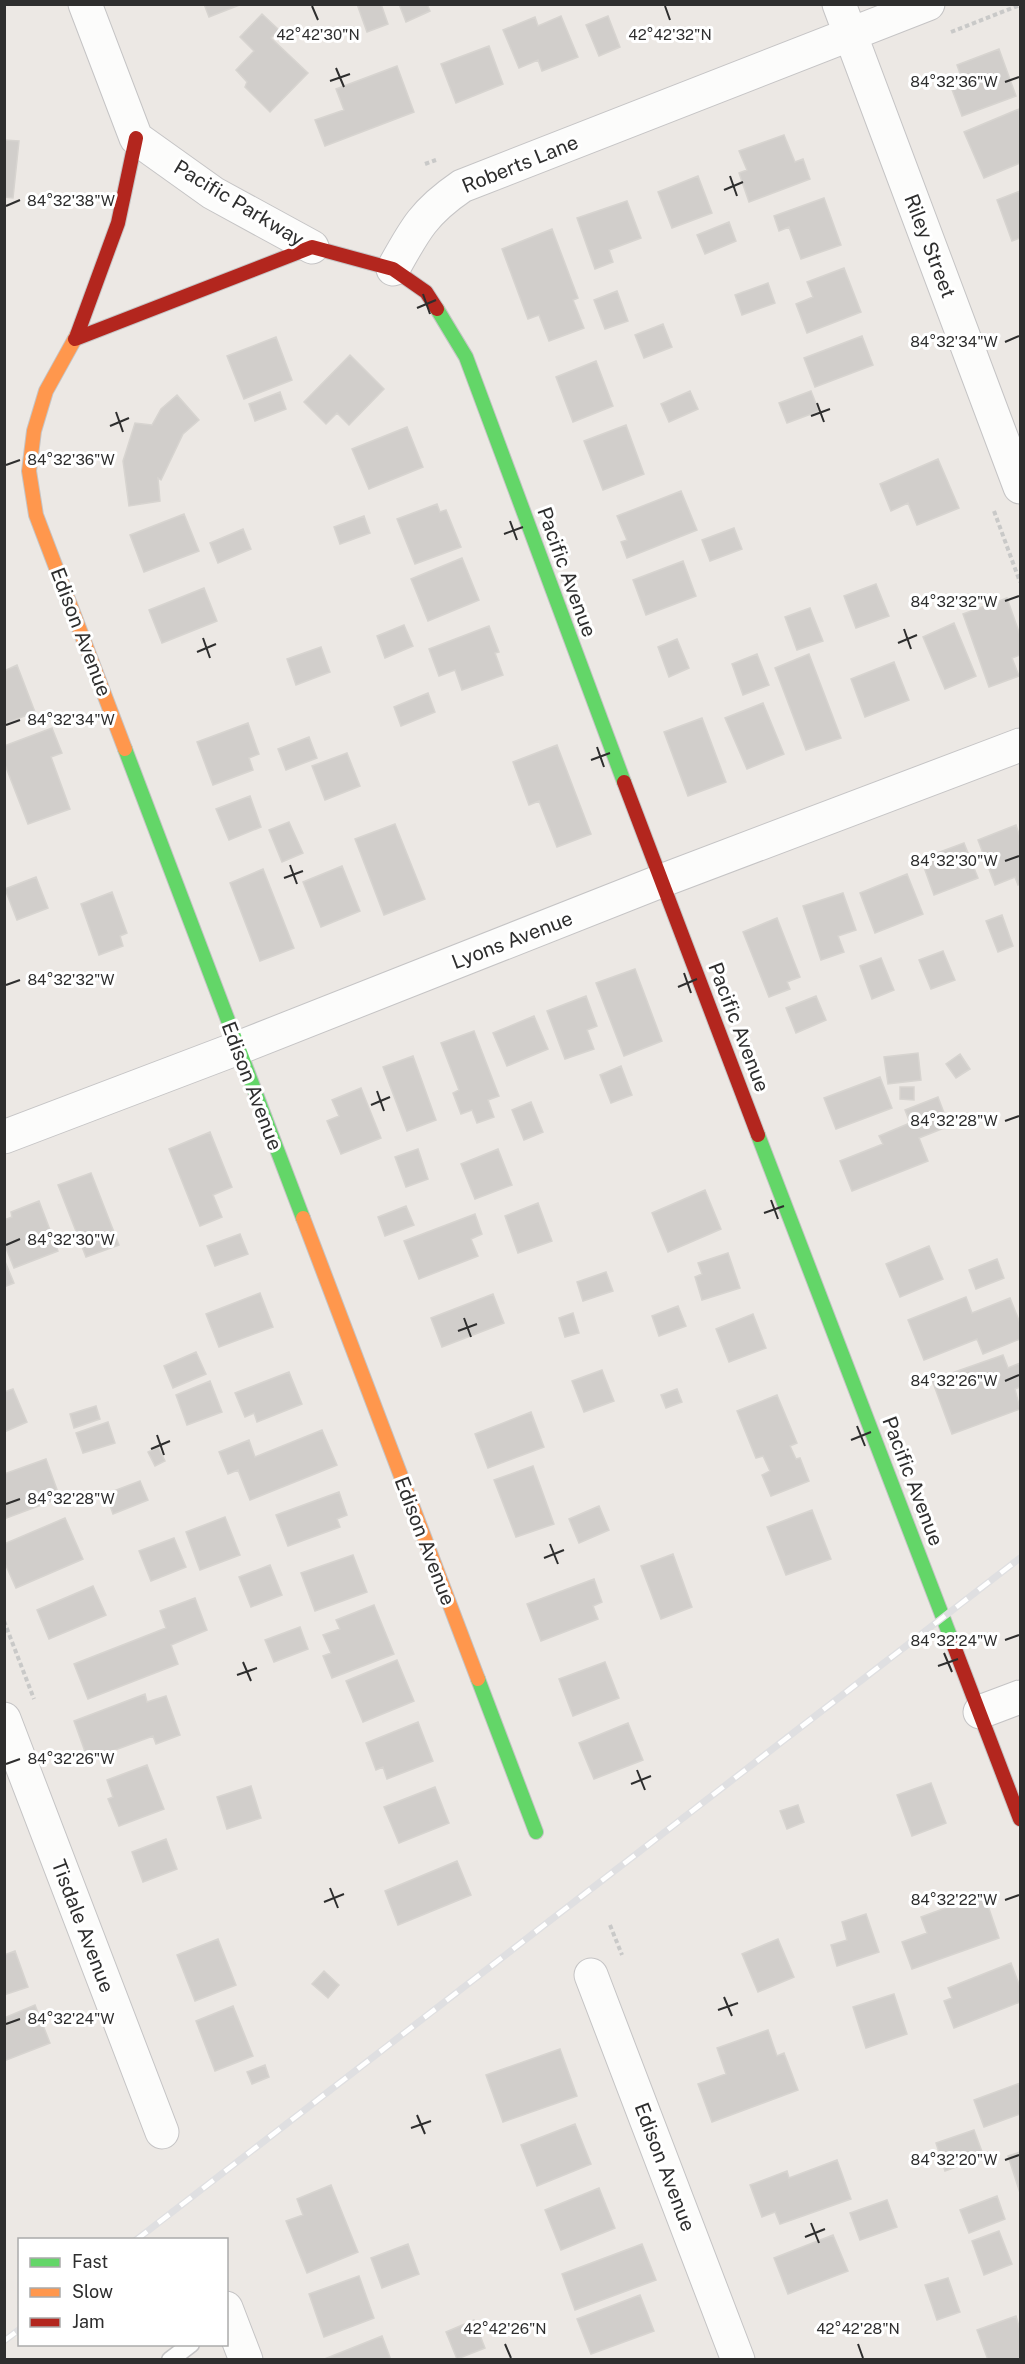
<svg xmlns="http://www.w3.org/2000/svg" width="1025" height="2364" viewBox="0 0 1025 2364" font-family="'Public Sans',sans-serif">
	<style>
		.building { fill: #d1cecb; stroke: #d7d4d0; stroke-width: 1.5 }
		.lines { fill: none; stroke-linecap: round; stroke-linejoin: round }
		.lane-casing { stroke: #c5c4c5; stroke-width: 19 }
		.street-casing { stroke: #c5c4c5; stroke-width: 35 }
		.fast-casing { stroke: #c5c4c5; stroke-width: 16 }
		.slow-casing { stroke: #c5c4c5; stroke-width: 16 }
		.jam-casing { stroke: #c5c4c5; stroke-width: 16 }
		.path { stroke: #c9c9c8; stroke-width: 4; stroke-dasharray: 4.5 3; stroke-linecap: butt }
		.lane { stroke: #fcfcfb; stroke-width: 16 }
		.street { stroke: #fcfcfb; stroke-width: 33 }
		.fast { stroke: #63d668; stroke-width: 14 }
		.slow { stroke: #ff974d; stroke-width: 14 }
		.jam { stroke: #b3261e; stroke-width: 14 }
		.rail-casing { stroke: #dfdfe1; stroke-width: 7 }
		.rail { stroke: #fff; stroke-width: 4.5; stroke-dasharray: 14; stroke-linecap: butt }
		.ticks { fill: none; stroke: #2e2e2e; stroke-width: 2 }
		.labels { text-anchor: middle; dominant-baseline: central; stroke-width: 6; stroke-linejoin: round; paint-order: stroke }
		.street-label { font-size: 20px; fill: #2e2e2e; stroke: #fff }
		.ticks-label { font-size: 15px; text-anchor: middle; fill: #2e2e2e; stroke: #fff; stroke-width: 6; stroke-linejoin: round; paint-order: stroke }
	</style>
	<rect width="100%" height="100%" fill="#ece8e4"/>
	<path class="building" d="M204,4H242L209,17Z
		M357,4H381L388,24L367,32Z
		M399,4H427L430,11L406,22Z
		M262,14L279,30L271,38L308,73L270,112L245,87L247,82L236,70L254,51L240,37Z
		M561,16L578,57L542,71L538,60L519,68L503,30L535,17L538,26Z
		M608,16L620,47L599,56L586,25Z
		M489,46L503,84L456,103L441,64Z
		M999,49L1016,96L962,116L951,87L963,82L957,65Z
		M397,66L414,112L325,146L315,120L344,110L336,89Z
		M1019,109L1020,163L984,178L964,132Z
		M784,135L795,162L803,159L810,179L749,202L739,173L747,170L739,151Z
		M4,140L19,141L13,198L4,197Z
		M698,176L712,213L672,228L658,192Z
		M1020,191V238L1012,241L997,200Z
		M824,198L841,245L801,259L789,227L779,231L774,216Z
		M627,201L641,238L609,250L613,262L595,269L577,218Z
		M729,222L736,241L705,254L697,235Z
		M552,229L578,298L573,300L584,328L549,341L539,315L528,319L502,249Z
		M844,268L861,312L807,333L796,304L813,297L807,282Z
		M768,283L775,303L742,315L735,295Z
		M617,291L628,321L605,329L594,300Z
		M663,324L672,347L644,358L635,335Z
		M862,336L873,365L815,387L804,358Z
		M276,337L292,380L244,399L227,356Z
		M350,355L384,389L349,425L337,413L326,424L304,402Z
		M596,361L613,406L573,422L556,377Z
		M690,391L698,409L669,422L661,404Z
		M811,391L819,411L787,423L779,403Z
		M280,392L286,409L255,421L249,404Z
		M177,395L199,420L183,434L161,480L158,478L160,501L129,506L123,461L135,423L152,425L161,409Z
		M626,425L644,474L603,490L584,441Z
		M407,427L423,467L369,489L352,449Z
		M938,459L959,508L917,525L908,503L891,511L880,484Z
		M681,491L697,530L627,558L621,542L627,540L617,516Z
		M437,504L440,512L446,510L461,547L415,564L397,519Z
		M184,514L199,551L144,572L130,535Z
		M364,516L370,533L340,544L334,527Z
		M734,528L742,549L710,561L702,540Z
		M243,529L251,549L218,563L210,543Z
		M462,558L479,600L428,621L411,579Z
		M683,561L696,596L646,615L633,580Z
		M876,584L889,616L856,628L844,596Z
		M204,588L217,621L162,643L149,610Z
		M1007,598L1020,635V655L1012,658L1019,676L989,687L963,614Z
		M810,608L823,641L797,650L785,617Z
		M954,623L976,676L945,689L923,637Z
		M404,625L413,646L385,658L377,636Z
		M489,626L499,652L495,653L503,675L462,690L455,670L439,676L429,649Z
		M677,639L689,668L669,677L658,647Z
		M321,647L330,672L296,685L287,659Z
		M757,654L769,685L743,695L732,664Z
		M809,654L841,738L806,750L775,668Z
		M894,662L909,700L865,717L851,679Z
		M17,665L35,712L4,724V671Z
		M428,693L435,712L401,726L394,707Z
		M763,703L784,754L747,769L725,718Z
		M702,718L726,782L688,796L664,732Z
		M248,723L259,754L249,758L253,770L213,785L197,742Z
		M52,728L62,753L51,757L70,809L28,824L4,762V746Z
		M309,737L317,758L286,770L278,749Z
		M557,745L591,834L557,847L539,801L529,805L513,762Z
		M347,753L360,786L325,800L312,766Z
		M250,796L261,827L229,840L216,809Z
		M289,822L303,853L282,862L269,830Z
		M395,824L425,899L384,915L355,839Z
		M1016,825L1020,837V884L1018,885L1015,877L995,885L978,840Z
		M964,843L978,878L934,895L921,859Z
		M342,866L360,911L321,927L303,882Z
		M263,869L294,948L260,961L230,883Z
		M907,874L923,914L875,933L860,893Z
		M36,877L48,908L17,920L5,889Z
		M112,892L127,933L120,936L123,946L99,955L81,904Z
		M843,893L856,930L838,936L844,952L821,960L803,906Z
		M1002,915L1013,946L998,952L986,921Z
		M777,918L800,977L787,982L790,989L769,997L743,932Z
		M943,951L955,980L931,989L919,960Z
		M881,958L894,990L872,999L860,966Z
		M635,969L662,1041L624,1056L596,983Z
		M586,996L597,1026L587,1030L594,1049L565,1059L547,1011Z
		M816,996L826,1020L796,1033L786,1008Z
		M534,1016L548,1049L507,1066L493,1033Z
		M474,1031L499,1096L488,1100L494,1117L477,1123L472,1110L461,1114L453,1093L459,1090L441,1043Z
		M918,1053L921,1080L888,1084L884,1057Z
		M960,1054L970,1069L956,1078L946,1064Z
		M413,1056L436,1120L407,1131L383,1067Z
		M621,1066L632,1095L611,1103L600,1075Z
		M880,1077L892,1108L836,1129L824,1098Z
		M900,1087H914V1100L900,1099Z
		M361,1088L381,1138L341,1154L327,1121L339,1116L332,1100Z
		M938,1097L949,1126L919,1138L928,1161L852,1191L840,1161L883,1144L879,1136L910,1123L905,1110Z
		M531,1102L543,1132L524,1140L512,1110Z
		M210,1132L232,1187L213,1195L222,1217L200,1226L169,1149Z
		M418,1149L428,1179L406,1187L395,1157Z
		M498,1149L512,1185L475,1199L461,1164Z
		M91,1173L119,1245L86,1257L58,1185Z
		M705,1190L721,1229L668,1252L652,1213Z
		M39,1201L58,1251L14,1268L4,1243V1220L12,1217L11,1212Z
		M538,1203L552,1241L518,1253L505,1216Z
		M406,1206L414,1225L385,1236L378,1217Z
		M475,1214L482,1234L471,1239L478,1256L419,1279L404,1241Z
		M240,1234L248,1254L215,1266L207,1246Z
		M929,1246L943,1279L900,1297L886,1264Z
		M728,1253L740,1288L702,1300L695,1277L702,1274L698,1263Z
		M4,1259L14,1283L4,1287Z
		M997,1259L1004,1278L976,1289L969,1270Z
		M606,1272L613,1291L583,1301L577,1282Z
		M260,1293L273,1327L219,1347L206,1314Z
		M493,1294L504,1323L442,1347L431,1318Z
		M966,1297L972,1313L1010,1298L1020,1323V1339L983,1354L977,1339L924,1360L908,1320Z
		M678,1306L686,1326L659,1336L652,1316Z
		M573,1313L579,1333L565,1337L559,1318Z
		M753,1314L766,1348L729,1362L716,1329Z
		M196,1352L206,1374L173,1388L164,1366Z
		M1003,1355L1008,1368L1020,1363V1387L1015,1389L1020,1409L952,1434L932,1380Z
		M602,1370L614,1401L584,1412L572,1381Z
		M289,1372L302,1404L257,1422L254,1413L245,1417L235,1393Z
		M210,1381L222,1412L187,1425L176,1395Z
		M13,1389L27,1422L4,1432V1392Z
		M677,1389L682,1402L666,1408L661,1395Z
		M777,1395L797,1443L790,1446L796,1459L800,1458L809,1481L771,1496L762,1475L770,1471L763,1456L756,1458L737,1411Z
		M96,1406L100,1419L74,1428L70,1414Z
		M531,1412L544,1447L488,1468L475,1434Z
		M108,1422L115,1443L83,1453L76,1433Z
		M322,1430L337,1465L250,1500L238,1470L228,1474L219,1452L249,1440L255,1457Z
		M158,1447L165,1461L155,1466L148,1452Z
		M46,1459L60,1498L4,1519V1474Z
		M533,1466L554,1524L516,1537L494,1480Z
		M140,1481L148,1500L113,1514L106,1494Z
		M339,1492L347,1515L337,1519L340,1527L288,1546L276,1515Z
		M599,1506L609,1530L579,1543L569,1519Z
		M812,1510L831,1559L786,1575L767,1527Z
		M225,1517L240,1555L200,1570L186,1532Z
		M65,1518L83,1559L16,1588L4,1561V1544Z
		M174,1538L186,1567L151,1581L139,1551Z
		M673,1554L692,1607L661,1619L641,1566Z
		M353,1555L367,1592L315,1611L301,1573Z
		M270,1565L282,1595L251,1607L239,1577Z
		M594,1579L602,1602L593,1606L598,1619L541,1641L527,1604Z
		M93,1586L106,1615L49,1639L37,1610Z
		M195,1598L207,1630L171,1645L178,1664L88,1699L74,1664L166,1628L160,1611Z
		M374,1605L394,1654L332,1678L323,1656L331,1653L323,1635L340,1629L336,1620Z
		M300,1627L308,1649L274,1662L265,1640Z
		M397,1660L414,1701L363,1722L346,1681Z
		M605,1662L619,1698L573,1716L559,1679Z
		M145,1694L147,1702L166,1696L180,1735L156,1744L153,1736L88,1760L74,1721Z
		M418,1722L433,1761L387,1779L383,1767L376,1770L366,1743Z
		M628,1723L643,1760L594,1779L579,1743Z
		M147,1765L164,1809L119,1826L108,1799L113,1797L107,1780Z
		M931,1783L946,1823L912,1836L897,1795Z
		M251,1786L261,1818L227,1829L217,1797Z
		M435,1787L449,1823L399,1843L384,1807Z
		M798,1805L804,1822L787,1829L780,1811Z
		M166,1839L177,1869L143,1882L132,1852Z
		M457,1861L471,1895L398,1925L385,1891Z
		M984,1894L999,1938L912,1969L902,1942L927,1933L921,1917Z
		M866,1914L879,1952L837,1966L831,1945L847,1940L842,1922Z
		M218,1939L236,1985L195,2001L177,1955Z
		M778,1939L794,1977L758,1992L742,1954Z
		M15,1951L28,1987L4,1995V1955Z
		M1011,1963L1020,1987V2002L954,2028L944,2001L952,1998L948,1988Z
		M324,1971L339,1985L328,1998L312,1984Z
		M894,1994L907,2034L866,2048L853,2007Z
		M35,2005L50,2043L4,2061V2018Z
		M233,2006L253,2056L215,2071L196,2021Z
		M768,2030L777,2056L784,2053L798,2090L712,2122L698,2084L726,2074L717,2048Z
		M560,2049L577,2096L503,2122L486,2075Z
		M265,2065L269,2077L252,2084L247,2072Z
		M1020,2083V2114L984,2127L974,2100Z
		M575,2124L591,2164L537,2186L521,2145Z
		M974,2130L984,2157L945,2171L936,2143Z
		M1020,2152V2193L1008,2156Z
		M837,2160L851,2199L780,2224L775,2212L762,2217L750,2185L787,2171L789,2178Z
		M331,2185L358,2252L307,2273L286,2221L303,2215L297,2199Z
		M599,2188L615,2228L561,2250L545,2210Z
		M997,2196L1005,2219L969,2233L960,2210Z
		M887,2200L897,2227L860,2240L850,2213Z
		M999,2231L1012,2264L984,2275L972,2241Z
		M833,2235L848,2271L788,2294L774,2258Z
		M408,2244L419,2274L382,2288L371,2258Z
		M642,2244L656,2280L575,2310L562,2274Z
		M359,2276L374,2318L324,2337L309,2294Z
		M948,2278L960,2312L937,2320L925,2285Z
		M640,2295L654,2331L591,2354L577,2319Z
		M1016,2316L1020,2330V2360H988L977,2330Z
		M474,2320L485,2348L457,2359L446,2332Z
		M382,2336L391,2360H322Z"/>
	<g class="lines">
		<g class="lane-casing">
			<path id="lane" d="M170,2360L191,2344"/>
		</g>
		<g class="street-casing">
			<path id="street" d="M85,4L136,138L213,193L312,247
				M839,4L1020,487
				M393,269C415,229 424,212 462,186L928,4
				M4,1137L238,1048L661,881L1020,745
				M980,1712L1020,1697
				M4,1719L162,2132
				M591,1975L738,2360
				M226,2308L246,2360"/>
		</g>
		<g class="fast-casing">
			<path id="fast" d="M437,309L466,357L624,782
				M125,749L303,1218
				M758,1135L952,1641
				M478,1679L536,1832"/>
		</g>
		<g class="slow-casing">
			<path id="slow" d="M77,335L46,391L34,431L29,471L36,515L125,749
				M303,1218L478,1679"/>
		</g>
		<g class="jam-casing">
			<path id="jam" d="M77,335L118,223L136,138
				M75,339L312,247L393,269L426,292L437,309
				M624,782L758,1135
				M952,1641L1020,1819"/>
		</g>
		<path class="path" d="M951,32L1020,5
			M425,164L436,160
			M994,511L1020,582
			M4,1621L34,1699
			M610,1925L622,1955"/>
		<use href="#lane" class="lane"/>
		<use href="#street" class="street"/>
		<use href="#fast" class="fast"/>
		<use href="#slow" class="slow"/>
		<use href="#jam" class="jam"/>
		<g class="rail-casing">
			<path id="rail" d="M136,2240L1020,1558
				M4,2341L20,2329"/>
		</g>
		<use href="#rail" class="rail"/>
	</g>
	<path class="ticks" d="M312,6L318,20M665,6L670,20M336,68L344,87M330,81L350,74M1005,82L1019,77M730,176L737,196M724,190L743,182M6,206L20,200M423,294L430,314M417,308L436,300M1005,342L1019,336M817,403L824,422M116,412L123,432M811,416L830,409M110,426L129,418M6,465L20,460M510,521L517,540M504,534L523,527M1005,601L1019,596M904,629L911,649M203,638L210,658M898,643L917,635M197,652L216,644M6,725L20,720M597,747L604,767M591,760L610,753M1005,861L1019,856M290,865L297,884M284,878L303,871M684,973L691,993M6,985L20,980M678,987L697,979M377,1091L384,1111M371,1105L390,1097M1005,1121L1019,1116M771,1200L778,1219M764,1213L784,1206M6,1245L20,1239M464,1318L471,1337M458,1331L477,1324M1005,1381L1019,1375M857,1426L865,1446M157,1435L164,1455M851,1440L871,1432M151,1449L170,1441M6,1504L20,1499M550,1544L558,1564M544,1558L564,1550M1005,1640L1019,1635M944,1653L952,1672M243,1662L251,1681M938,1666L958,1659M237,1675L257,1668M6,1764L20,1759M637,1770L645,1790M631,1784L651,1776M330,1888L338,1908M1005,1900L1019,1895M324,1902L344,1894M724,1997L732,2016M718,2010L738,2003M6,2024L20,2019M417,2115L425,2134M411,2128L431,2121M1005,2160L1019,2155M811,2223L819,2243M805,2237L825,2229M505,2344L511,2358M858,2344L863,2358"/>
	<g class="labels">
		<g class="street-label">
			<text transform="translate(520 164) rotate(-22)">Roberts Lane</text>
			<text transform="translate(239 203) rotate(31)">Pacific Parkway</text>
			<text transform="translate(930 246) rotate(69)">Riley Street</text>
			<text transform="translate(567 572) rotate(70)">Pacific Avenue</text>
			<text transform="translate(81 632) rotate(69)">Edison Avenue</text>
			<text transform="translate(512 940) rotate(-21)">Lyons Avenue</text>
			<text transform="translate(739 1027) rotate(69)">Pacific Avenue</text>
			<text transform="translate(252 1086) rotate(69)">Edison Avenue</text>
			<text transform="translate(913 1481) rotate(69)">Pacific Avenue</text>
			<text transform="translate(425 1541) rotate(69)">Edison Avenue</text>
			<text transform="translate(83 1926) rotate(69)">Tisdale Avenue</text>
			<text transform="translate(665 2167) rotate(69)">Edison Avenue</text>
		</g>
	</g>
	<g class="ticks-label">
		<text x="318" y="40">42°42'30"N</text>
		<text x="670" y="40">42°42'32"N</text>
		<text x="954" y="87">84°32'36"W</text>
		<text x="71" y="206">84°32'38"W</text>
		<text x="954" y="347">84°32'34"W</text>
		<text x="71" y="465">84°32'36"W</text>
		<text x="954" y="607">84°32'32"W</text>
		<text x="71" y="725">84°32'34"W</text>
		<text x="954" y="866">84°32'30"W</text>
		<text x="71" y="985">84°32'32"W</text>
		<text x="954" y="1126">84°32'28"W</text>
		<text x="71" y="1245">84°32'30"W</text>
		<text x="954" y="1386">84°32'26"W</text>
		<text x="71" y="1504">84°32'28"W</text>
		<text x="954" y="1646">84°32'24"W</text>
		<text x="71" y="1764">84°32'26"W</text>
		<text x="954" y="1905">84°32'22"W</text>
		<text x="71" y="2024">84°32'24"W</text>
		<text x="954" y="2165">84°32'20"W</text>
		<text x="505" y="2334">42°42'26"N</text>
		<text x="858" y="2334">42°42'28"N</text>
	</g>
	<rect width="1025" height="2364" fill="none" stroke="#2e2e2e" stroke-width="12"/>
	<rect x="18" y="2238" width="210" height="108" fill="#ffffff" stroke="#ababab" stroke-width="1.5"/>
	<rect x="30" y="2258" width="30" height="9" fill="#63d668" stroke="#ababab" stroke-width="1.5"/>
	<text x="72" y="2268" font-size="18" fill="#2e2e2e">Fast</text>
	<rect x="30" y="2288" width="30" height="9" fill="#ff974d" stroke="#ababab" stroke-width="1.5"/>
	<text x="72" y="2298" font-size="18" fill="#2e2e2e">Slow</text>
	<rect x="30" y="2318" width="30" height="9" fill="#b3261e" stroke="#ababab" stroke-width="1.5"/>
	<text x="72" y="2328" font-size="18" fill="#2e2e2e">Jam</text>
</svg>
